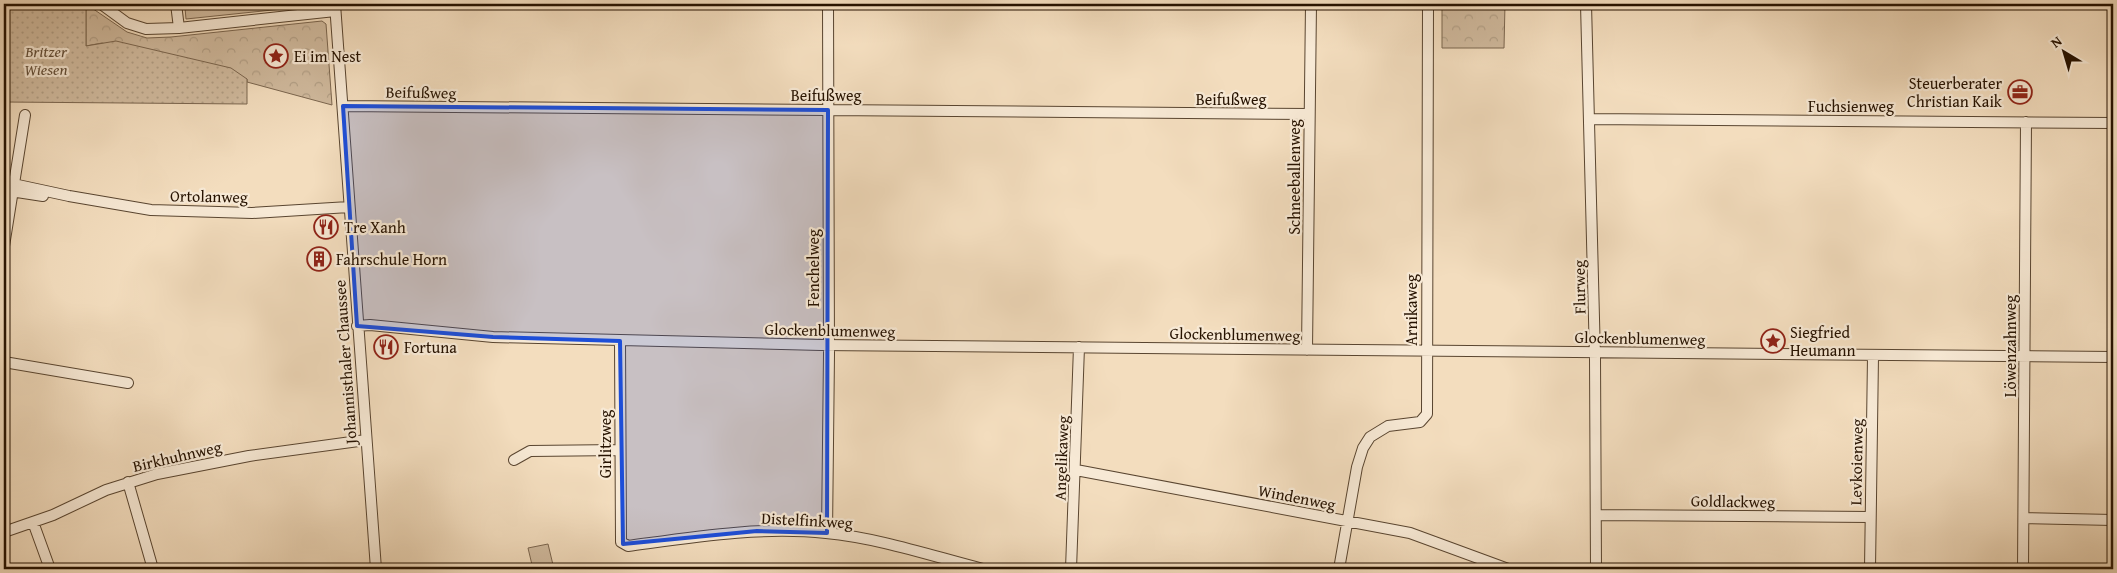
<svg xmlns="http://www.w3.org/2000/svg" width="2117" height="573" viewBox="0 0 2117 573" font-family="'Gentium Book Plus',serif">
	<style>
		.grass { fill: #d0ba9e; stroke: #7b664f }
		.park { fill: url(#park-crowns); stroke: #7b664f }
		.garden { fill: url(#garden-dots); stroke: #7b664f }
		.lines { fill: none; stroke-linecap: round; stroke-linejoin: round }
		.minor-casing { stroke: #594530; stroke-width: 12 }
		.minor { stroke: #f7e9d5; stroke-width: 10 }
		.marked { fill: #1d4ed8; fill-opacity: 0.2; stroke: #1d4ed8; stroke-width: 4; stroke-linejoin: round }
		.labels { text-anchor: middle; dominant-baseline: central; stroke-width: 4.5; stroke-linejoin: round; paint-order: stroke }
		.park-label { font-size: 16px; font-style: italic; fill: #624d37; stroke: #f7e9d5 }
		.poi-label { font-size: 16px; fill: #261200; stroke: #f7e9d5; text-anchor: start }
		.street-label { font-size: 16px; fill: #261200; stroke: #f7e9d5 }
	</style>
	<defs>
		<pattern id="park-crowns" width="20" height="18" patternUnits="userSpaceOnUse" patternTransform="scale(1.25)"><rect width="20" height="18" fill="#d0ba9e"/><path d="M2 6a3 3 0 1 1 6 0M12 15a3 3 0 1 1 6 0" fill="none" stroke="#b29f86"/></pattern>
		<pattern id="garden-dots" width="8" height="8" patternUnits="userSpaceOnUse" patternTransform="scale(1.25)"><rect width="8" height="8" fill="#d0ba9e"/><path d="M2 2h.1M6 6h.1" fill="none" stroke="#b29f86" stroke-width="1.8" stroke-linecap="round"/></pattern>
	</defs>
	<rect width="100%" height="100%" fill="#f3ddbe"/>
	<filter id="stains"><feTurbulence type="fractalNoise" baseFrequency=".004" numOctaves="4"/><feColorMatrix values="0 0 0 0 .2 0 0 0 0 .09 0 0 0 0 .02 0 0 0 .5 -.17"/></filter>
	<radialGradient id="worn" r=".72"><stop offset=".6" stop-color="#630" stop-opacity="0"/><stop offset="1" stop-color="#630" stop-opacity=".3"/></radialGradient>
	<path class="grass" d="M187,4H322L320,7L311,6L186,19L185,8H187Z
		M548,544L554,569H533L528,548Z"/>
	<path class="park" d="M86,4L127,32L147,38L171,37L322,21L326,24L332,105L247,82V79L102,43L86,46Z
		M1442,4H1505L1504,48H1442Z"/>
	<path class="garden" d="M4,4H86V46L116,41L231,68L247,79V104L4,102Z"/>
	<g class="lines">
		<g class="minor-casing">
			<path id="minor" d="M101,4L127,23L146,29L179,28L335,11
				M176,4L179,28
				M335,4L376,569
				M1586,4L1595,358L1596,569
				M343,106L1309,114
				M1589,119L2113,123
				M4,182L69,196L151,210L252,213L349,207
				M4,190L43,196
				M4,246L25,115
				M357,326L370,325L493,337L821,345L2113,357
				M620,341L621,542L628,546C694,537 760,526 826,533C879,538 932,556 983,569
				M1307,350L1311,4
				M4,362L128,383
				M514,460L530,451L620,450
				M1076,470L1410,533L1508,569
				M128,482L153,569
				M1596,515L1870,517
				M2024,518L2113,520
				M33,522L50,569
				M4,532L53,515L106,490L157,474L249,456L366,440
				M827,533L829,354L828,4
				M1071,569L1079,347
				M1339,569L1357,467L1363,448L1370,437L1388,426L1420,422L1427,414L1428,4
				M1870,569L1873,356
				M2023,569L2026,122"/>
		</g>
		<use href="#minor" class="minor"/>
	</g>
	<path class="marked" d="M343,106L828,110L827,533L757,531L623,544L620,341L493,337L357,326Z"/>
	<defs>
		<g id="sight-ring" transform="scale(1.25)"><circle r="9.5" fill="#f7e9d5" stroke="#8f2418" stroke-width="1.5"/><path d="M0-6L1.8-2.2L6-1.7L2.9 1.2L3.7 5.4L0 3.3L-3.7 5.4L-2.9 1.2L-6-1.7L-1.8-2.2Z" fill="#8f2418"/></g>
		<g id="office-ring" transform="scale(1.25)"><circle r="9.5" fill="#f7e9d5" stroke="#8f2418" stroke-width="1.5"/><path d="M-6-3h4V-5.5h4V-3h4V5H-6ZM-1-4.5V-3h2v-1.5ZM-6 0V1H6V0Z" fill="#8f2418"/></g>
		<g id="restaurant-ring" transform="scale(1.25)"><circle r="9.5" fill="#f7e9d5" stroke="#8f2418" stroke-width="1.5"/><path d="M-5-6h1v4h1v-4h1v4h1v-4h1v5L-1.5 .5V6h-2V.5L-5-1ZM5-6V6H3V1.5H1.5Q1.5-4 5-6Z" fill="#8f2418"/></g>
		<g id="building-ring" transform="scale(1.25)"><circle r="9.5" fill="#f7e9d5" stroke="#8f2418" stroke-width="1.5"/><path d="M-4-6H4V6H1V3H-1V6H-4ZM-2.5-4.3h1.7v1.8h-1.7ZM.8-4.3h1.7v1.8H.8ZM-2.5-1h1.7V.8h-1.7ZM.8-1h1.7V.8H.8Z" fill="#8f2418"/></g>
	</defs>
	<g fill-rule="evenodd">
		<use href="#sight-ring" x="276" y="56"/>
		<use href="#office-ring" x="2020" y="92"/>
		<use href="#restaurant-ring" x="326" y="227"/>
		<use href="#building-ring" x="319" y="259"/>
		<use href="#sight-ring" x="1773" y="341"/>
		<use href="#restaurant-ring" x="386" y="347"/>
	</g>
	<g class="labels">
		<g class="park-label">
			<text x="46" y="51">Britzer<tspan x="46" dy="18">Wiesen</tspan></text>
		</g>
		<g class="poi-label">
			<text x="294" y="56">Ei im Nest</text>
			<text x="2002" y="83" text-anchor="end">Steuerberater<tspan x="2002" dy="18">Christian Kaik</tspan></text>
			<text x="344" y="227">Tre Xanh</text>
			<text x="336" y="259">Fahrschule Horn</text>
			<text x="1790" y="332">Siegfried<tspan x="1790" dy="18">Heumann</tspan></text>
			<text x="404" y="347">Fortuna</text>
		</g>
		<g class="street-label">
			<text transform="translate(421 92) rotate(1)">Beifußweg</text>
			<text x="826" y="95">Beifußweg</text>
			<text x="1231" y="99">Beifußweg</text>
			<text x="1851" y="106">Fuchsienweg</text>
			<text transform="translate(1294 177) rotate(-90)">Schneeballenweg</text>
			<text transform="translate(209 196) rotate(1)">Ortolanweg</text>
			<text transform="translate(813 268) rotate(-90)">Fenchelweg</text>
			<text transform="translate(1579 287) rotate(-91)">Flurweg</text>
			<text transform="translate(1411 310) rotate(-90)">Arnikaweg</text>
			<text transform="translate(830 330) rotate(1)">Glockenblumenweg</text>
			<text transform="translate(1235 334) rotate(1)">Glockenblumenweg</text>
			<text transform="translate(1640 338) rotate(1)">Glockenblumenweg</text>
			<text transform="translate(2010 346) rotate(-90)">Löwenzahnweg</text>
			<text transform="translate(345 362) rotate(-94)">Johannisthaler Chaussee</text>
			<text transform="translate(605 444) rotate(-90)">Girlitzweg</text>
			<text transform="translate(177 456) rotate(-13)">Birkhuhnweg</text>
			<text transform="translate(1061 458) rotate(-88)">Angelikaweg</text>
			<text transform="translate(1856 462) rotate(-89)">Levkoienweg</text>
			<text transform="translate(1297 497) rotate(11)">Windenweg</text>
			<text transform="translate(1733 501) rotate(1)">Goldlackweg</text>
			<text transform="translate(807 520) rotate(3)">Distelfinkweg</text>
		</g>
	</g>
	<rect width="2117" height="573" fill="none" stroke="#f3ddbe" stroke-width="20"/>
	<rect x="5" y="5" width="2107" height="563" fill="none" stroke="#261200" stroke-width="2.5"/>
	<rect x="10" y="10" width="2097" height="553" fill="none" stroke="#261200"/>
	<g transform="translate(2064 52) rotate(322)" stroke="#f7e9d5" stroke-width="4" paint-order="stroke">
	<path d="M0-4L9 19L0 12L-9 19Z" fill="#261200"/>
	<text y="-8" font-size="14" font-weight="bold" text-anchor="middle" fill="#261200">N</text>
	</g>
	<rect width="100%" height="100%" filter="url(#stains)"/>
	<rect width="100%" height="100%" fill="url(#worn)"/>
</svg>
